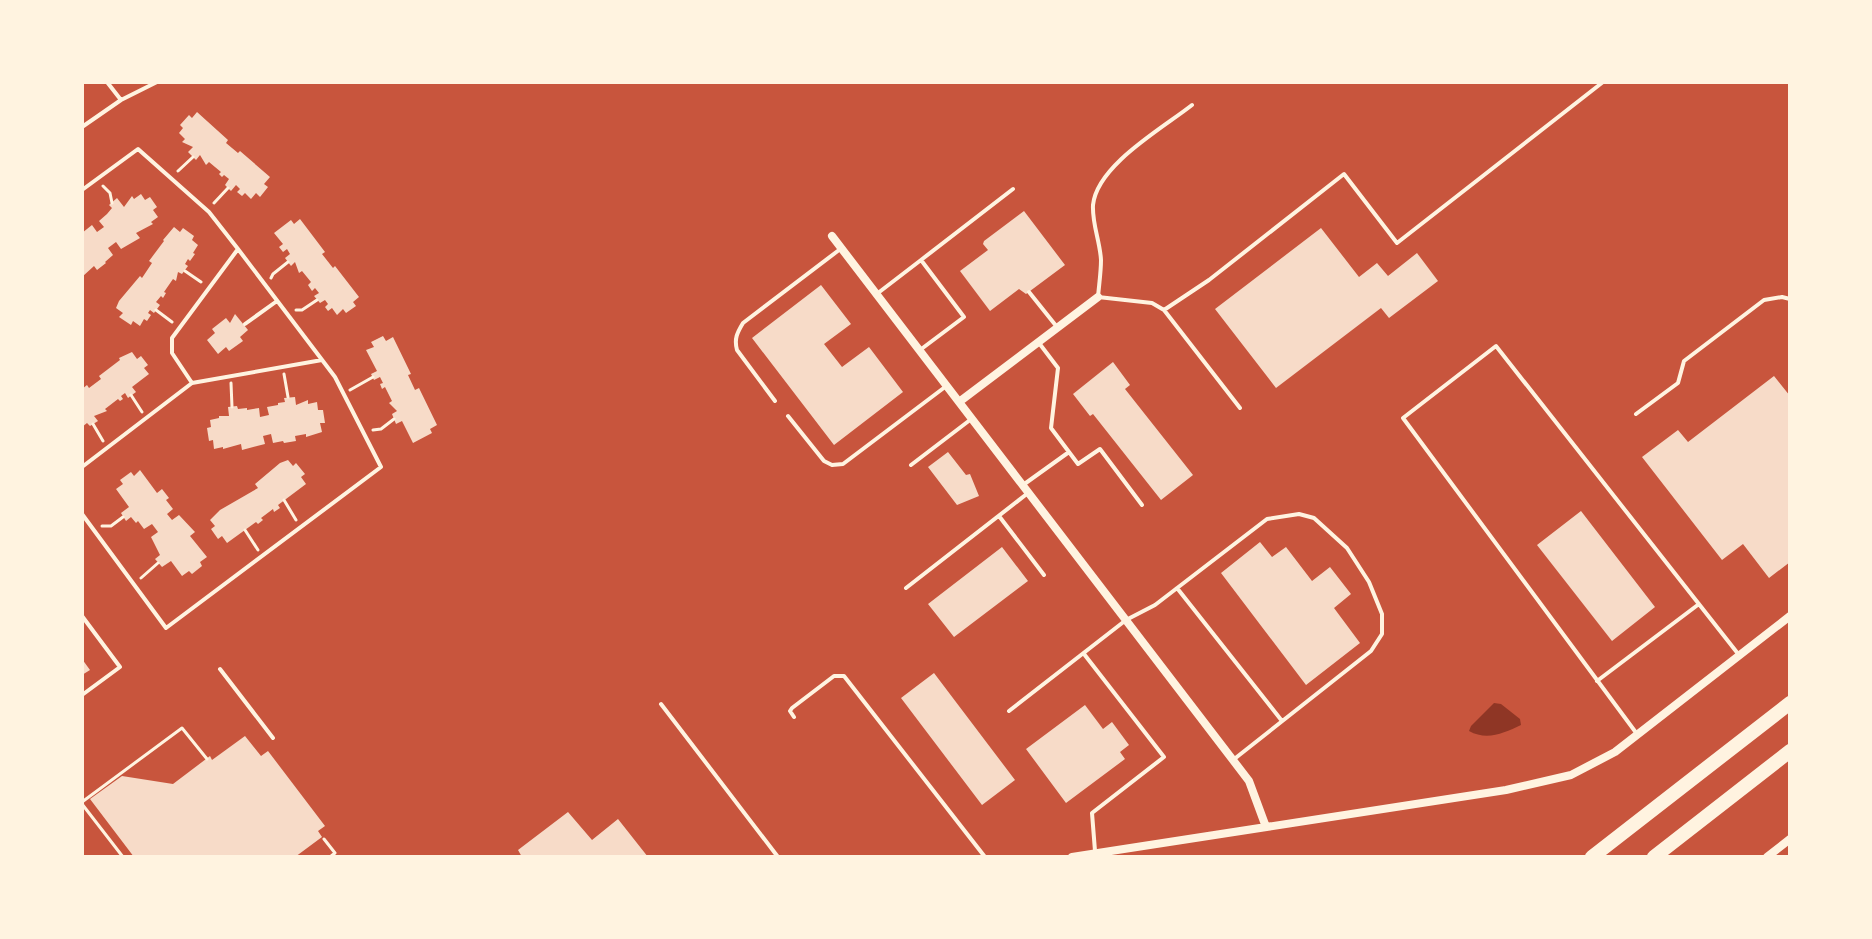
<svg xmlns="http://www.w3.org/2000/svg" width="1872" height="939" viewBox="0 0 1872 939" font-family="'PT Sans Narrow',sans-serif">
	<style>
		.water { fill: #8f3625 }
		.building { fill: #f7dbc8 }
		.lines { fill: none; stroke-linecap: round; stroke-linejoin: round }
		.path { stroke: #fff3e0; stroke-width: 3 }
		.service { stroke: #fff3e0; stroke-width: 4 }
		.minor { stroke: #fff3e0; stroke-width: 8 }
		.motorway { stroke: #fff3e0; stroke-width: 14 }
	</style>
	<rect width="100%" height="100%" fill="#c8553d"/>
	<path class="water" d="M1494,703L1501,704L1520,719L1521,725C1504,733 1487,741 1469,731L1471,726Z"/>
	<path class="building" d="M197,112L228,140L226,143L238,153L240,151L270,177L264,184L268,187L260,197L256,193L251,199L245,193L242,196L237,192L240,189L236,185L231,191L225,185L229,179L224,175L222,177L219,174L221,172L209,162L206,165L200,155L196,160L188,152L193,147L182,142L185,139L179,133L183,128L180,125L189,115L192,118Z
		M141,194L145,200L150,197L157,207L153,210L158,217L151,222L153,224L136,233L140,238L121,249L116,242L108,248L113,255L105,262L106,263L97,270L94,266L82,277V233L92,225L97,232L104,227L99,221L107,214L112,208L109,205L117,198L124,207L132,196L134,199Z
		M1024,211L1065,265L1026,294L1019,289L990,311L960,271L988,250L983,244L984,241Z
		M300,219L325,252L322,254L333,268L335,266L359,297L353,302L356,306L346,313L343,309L337,315L332,308L328,311L325,307L328,304L325,300L320,303L314,296L319,293L315,288L312,291L308,285L311,282L302,271L299,273L295,262L291,266L285,258L290,254L287,249L283,252L279,247L283,244L274,233L291,220L294,224Z
		M174,227L180,232L183,228L194,236L192,240L198,245L193,253L195,254L190,261L188,259L185,264L188,266L182,274L178,272L176,281L173,279L164,292L166,293L163,298L161,296L156,302L160,305L154,313L150,310L148,313L151,315L147,321L144,319L140,326L133,321L131,325L119,317L123,313L116,308L119,301L140,276L142,278L152,263L149,261L164,241L163,240Z
		M1321,228L1359,277L1377,263L1388,276L1417,253L1438,281L1389,318L1381,308L1276,388L1215,309Z
		M821,285L851,324L824,344L842,367L869,347L903,392L834,445L752,338Z
		M235,314L248,330L240,337L243,341L229,351L226,347L218,354L207,340L215,333L212,329L226,318L230,323Z
		M383,336L386,341L393,337L411,374L408,375L415,390L419,388L437,425L430,429L432,433L413,443L402,421L396,424L392,414L397,411L389,403L392,401L385,387L382,389L380,384L383,383L380,377L374,380L371,374L377,371L366,350L374,347L371,342Z
		M132,352L137,359L141,356L148,365L144,368L149,374L132,387L136,392L128,398L125,393L121,396L123,399L120,401L118,399L105,409L107,411L94,416L98,421L90,426L87,423L82,427V389L87,385L89,388L101,379L99,376L120,360L119,358Z
		M1113,362L1130,385L1125,389L1193,475L1161,500L1093,414L1090,416L1073,394Z
		M1774,376L1790,396V562L1769,578L1743,544L1722,560L1642,457L1678,430L1688,442Z
		M295,397L296,405L308,400V404L317,402L318,410H323L325,423H320L322,432L306,437V434L295,436L296,441L284,443L283,441L273,443L271,434L263,436L265,444L242,450L241,444L223,449V447L214,449L213,440L209,441L207,428L211,427L210,420L219,418V416H229L228,407L237,406L238,409L247,408V410L259,408L260,417L269,415L267,407L278,405V403L285,402L284,398Z
		M948,452L966,475L970,474L979,496L957,505L928,467Z
		M288,460L293,466L296,463L305,474L301,477L306,484L278,505L280,508L274,512L273,509L261,518L263,520L258,524L256,522L227,543L222,536L218,539L211,529L215,526L210,520L220,510L258,488L255,484L280,463Z
		M140,470L157,493L162,489L169,498L166,500L173,509L167,514L172,520L179,515L195,532L190,536L207,557L200,562L202,566L192,574L189,571L182,576L171,561L162,567L155,559L160,555L151,537L158,532L152,524L144,529L138,521L136,523L131,517L126,521L121,513L129,507L116,489L123,484L120,480L131,472L134,476Z
		M1581,511L1655,607L1612,641L1537,545Z
		M1260,542L1272,557L1286,547L1312,581L1330,567L1351,594L1334,608L1360,643L1306,685L1221,573Z
		M1002,547L1028,581L954,637L928,604Z
		M82,659L90,670L82,675Z
		M934,673L1015,780L982,805L901,698Z
		M1085,705L1103,729L1112,722L1129,745L1120,752L1125,759L1066,803L1026,749Z
		M245,736L261,756L268,751L325,826L318,831L322,837L295,857H134L90,799L122,776L173,784L210,756L212,760Z
		M568,812L592,840L618,819L648,857H522L518,850Z"/>
	<g class="lines">
		<path class="path" d="M178,171L193,157
			M103,186L110,193L112,203
			M214,203L228,188
			M185,271L201,282
			M271,278L273,274L288,262
			M156,310L172,322
			M296,310H302L317,300
			M284,374L288,397
			M231,383L232,407
			M350,390L373,377
			M131,395L142,412
			M93,424L103,441
			M373,430L381,429L394,419
			M284,500L296,520
			M102,526H111L123,517
			M245,530L258,550
			M141,578L158,563
			M82,802L182,728L207,759
			M82,804L123,857
			M324,839L335,853L330,857"/>
		<path class="service" d="M107,82L121,100
			M1192,105C1163,128 1097,165 1093,205C1092,224 1100,241 1101,260C1101,272 1099,285 1098,297L1152,303L1164,310L1240,408
			M82,127L121,100L157,82
			M82,190L138,149L209,212L238,249L335,377L381,467L166,628L82,514
			M1029,292L1057,327
			M878,293L921,260
			M1164,310L1209,280L1344,174L1397,243L1603,82
			M245,324L277,301
			M1039,343L1058,368L1051,428L1078,464L1100,449L1142,505
			M920,350L964,317L921,260L1013,189
			M192,383L172,353V338L238,249
			M775,401L737,350C734,339 737,333 743,323L839,250
			M1636,414L1678,383L1684,361L1764,300L1782,297L1790,299
			M788,416L824,461L832,465L843,464L945,387
			M911,465L970,420
			M82,467L192,383L322,360
			M1023,485L1069,452
			M999,516L1044,575
			M906,588L1028,493
			M1177,588L1282,721
			M82,616L120,667L82,695
			M1084,654L1164,757L1092,813L1095,851
			M220,669L273,738
			M1597,681L1699,604
			M661,704L778,857
			M1009,711L1126,620L1155,605L1267,519L1299,514L1314,518L1347,548L1369,582L1382,614V634L1371,651L1233,760
			M794,717L790,711L792,708L834,676H844L985,857
			M1637,734L1403,418L1496,346L1739,655"/>
		<path class="minor" d="M832,236L1249,781L1266,827
			M959,402L1098,297
			M1072,857L1506,790L1571,775L1615,752L1790,616
			M1767,857L1790,839"/>
		<path class="motorway" d="M1592,857L1790,703
			M1654,857L1790,751"/>
	</g>
	<rect width="1872" height="939" fill="none" stroke="#fff3e0" stroke-width="168"/>
</svg>
